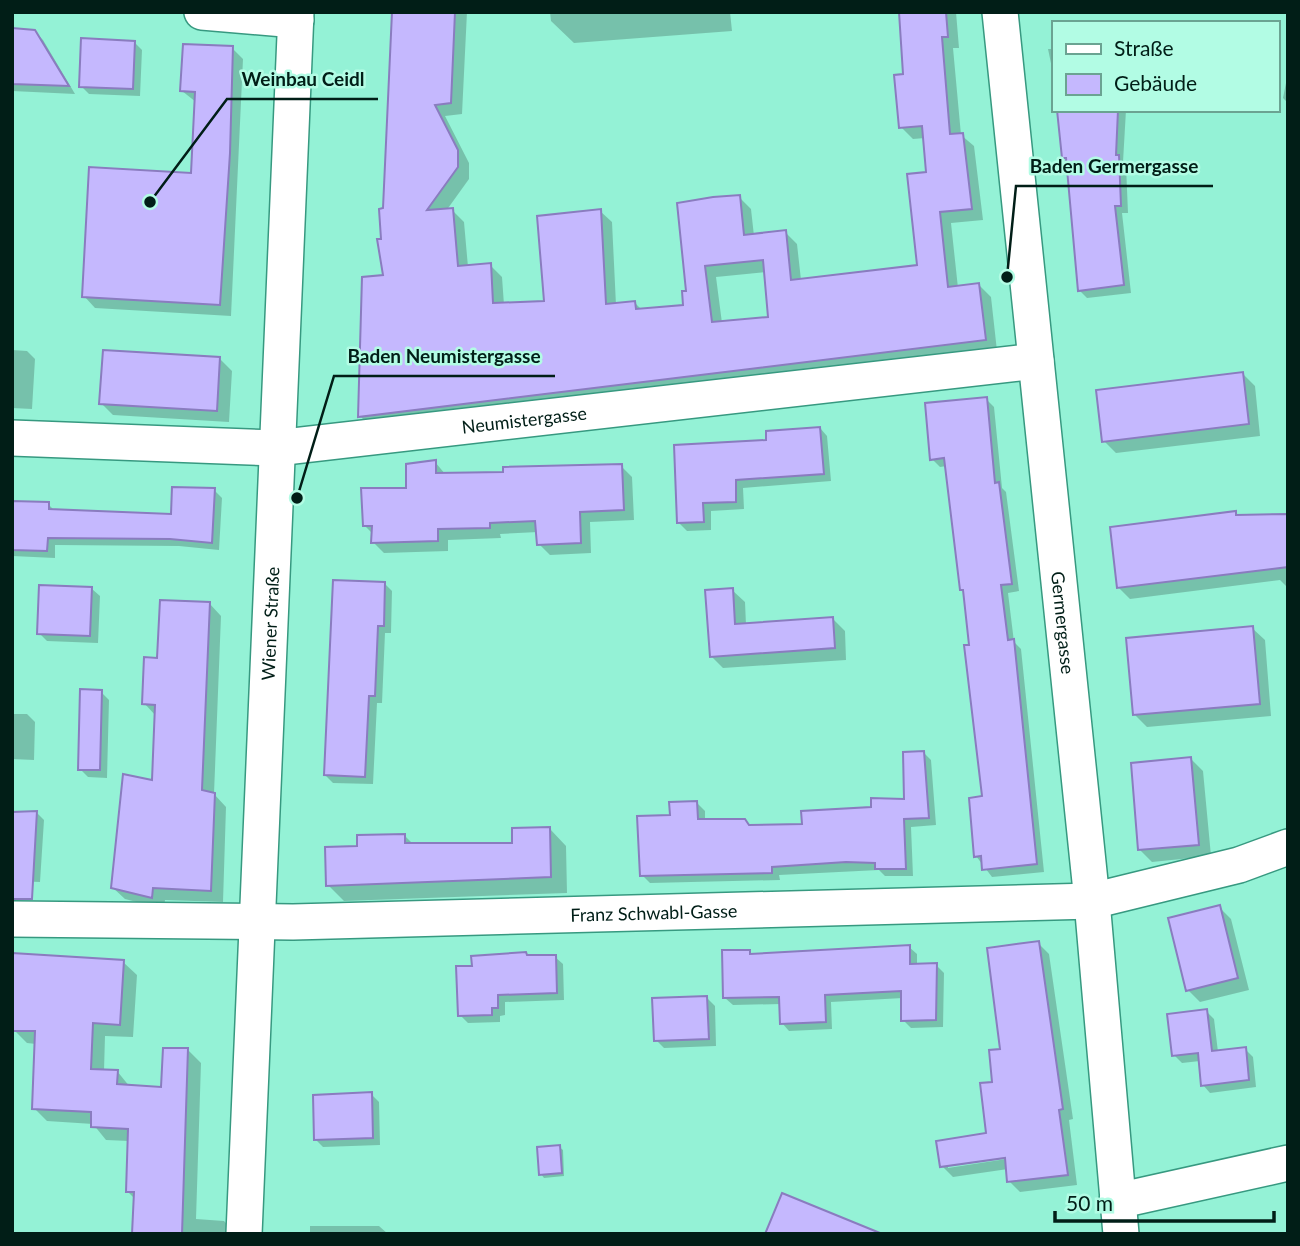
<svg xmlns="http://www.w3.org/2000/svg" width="1300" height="1246" viewBox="0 0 1300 1246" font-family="Lato,sans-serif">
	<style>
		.shadow { fill: #0003; fill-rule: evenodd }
		.building { fill: #c5b8fe; stroke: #8a7cbf; stroke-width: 2; fill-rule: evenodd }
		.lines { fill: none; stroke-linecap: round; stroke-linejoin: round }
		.minor-casing { stroke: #379980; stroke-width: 38 }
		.minor { stroke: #fff; stroke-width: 35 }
		.labels { text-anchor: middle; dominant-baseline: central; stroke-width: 5; stroke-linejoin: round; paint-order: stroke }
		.street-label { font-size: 18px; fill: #011e17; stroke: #b2fce4 }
		.leader { fill: none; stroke: #011e17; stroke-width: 2.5 }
		.callout-dot { fill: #011e17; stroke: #b2fce4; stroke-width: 2.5 }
		.callout-label { font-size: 19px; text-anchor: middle; font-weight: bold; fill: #011e17; stroke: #b2fce4; stroke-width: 5; stroke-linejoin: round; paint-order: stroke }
	</style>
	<rect width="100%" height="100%" fill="#94f2d6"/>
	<path class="shadow" d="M395,12H467L462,114L445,116L469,163V179L446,211L452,210L464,222L468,267L490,265L502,277L504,305L546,303L600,211L612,222L616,305L635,303L642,310L685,306L688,293L739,197L751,209L754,236L785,232L797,244L801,280L919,267L928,174L925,138L913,139L901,127L905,75L901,12H956L959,48H953L961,135L974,146L983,220L951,223L958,288L979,285L991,297L997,351L372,428L360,416L385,277L383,240ZM766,272L770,319L722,323L716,277Z
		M550,12H730L732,31L574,43L551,21Z
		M12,30L34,31L43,40L75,94L12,91Z
		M134,42L142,50L140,96L89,94L81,86Z
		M1052,45H1053V73L1048,49H1052Z
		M232,48L243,59L231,316L95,308L84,296L193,175L196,102L182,91Z
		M1288,73V103L1283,98Z
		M1059,110H1126L1123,162L1126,165L1128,213H1122L1131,293L1087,298L1079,290L1067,138Z
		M12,350L27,351L35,359L32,409L12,408Z
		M219,358L232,371L229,422L113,415L101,403Z
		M1243,374L1255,386L1260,436L1116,453L1104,441Z
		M986,399L994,407L1002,488L1006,492L1019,591L1008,593L1014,642L1021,649L1044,872L992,877L976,856L984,798L965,592L962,589L947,466L940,467L932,459Z
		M820,428L827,436L831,481L743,488L744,509L711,511V530L687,531L679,523L768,442Z
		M435,462L446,475L621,466L632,477L634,520L590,522L591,553L550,555L539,544L538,532L500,534L501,538L448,540V551L384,553L373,542V534L364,525L408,490Z
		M214,490L222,498L219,550L179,546L55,545V558L12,556V503L48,504L55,511L173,516Z
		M1235,513L1239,517L1288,516V588L1280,580L1130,599L1119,588Z
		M384,583L392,591L391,633H385L382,703H377L373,784L333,783L325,775Z
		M92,589L100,596L98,643L47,641L39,633Z
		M732,590L745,602L746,625L833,619L845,631L846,660L723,668L711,656Z
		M209,603L221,616L214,794L226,807L223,902L165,900L164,909L125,899L112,887L153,782L156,716L144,703L159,659Z
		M1252,628L1265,640L1271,716L1147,727L1135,715Z
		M101,692L109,700L107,778L88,777L80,769Z
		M12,714H27L35,722L34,760L12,759Z
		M924,753L931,760L936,825L911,827L913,876H885L879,870L779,875L780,880L650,883L642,875L672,816L697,803L705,811V821L750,827L804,826L905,800Z
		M1191,759L1203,771L1211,856L1152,862L1140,850Z
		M36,812L44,820L40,882L12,881Z
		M550,829L566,846L567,893L344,901L328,885L359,848L405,836L414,845H514Z
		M1219,907L1231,919L1249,990L1200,1002L1188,990Z
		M1038,943L1049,954L1073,1119L1069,1120L1077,1185L1020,1192L1009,1181L1008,1169L953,1177L942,1166L988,1134L1002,1051ZM1013,1155V1158L948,1168V1164Z
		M909,947L917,954V965H936L944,973L943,1027L911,1028L903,1020V998L831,1002L832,1029L789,1031L782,1023L781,1004L733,1005L725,998L749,952L753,956Z
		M529,957H555L563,964L564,1000L505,1002V1015L500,1016V1022L468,1023L460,1015Z
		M123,962L137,975L133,1037L105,1036L104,1071H117L130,1087L162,1088L188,1050L201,1063L196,1219L224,1221L236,1234H133L135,1199L127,1191L129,1141L106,1140L93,1124L47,1121L34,1108L36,1044L27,1043L14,1030Z
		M707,998L715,1006L716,1046L664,1048L656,1040Z
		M1206,1011L1214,1019L1218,1052L1245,1049L1253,1057L1256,1087L1210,1093L1203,1085L1200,1061L1182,1063L1174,1055Z
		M371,1094L379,1102L380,1145L323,1147L315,1139Z
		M559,1147L563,1150L564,1176L544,1178L541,1174Z
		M310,1226H379L388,1234H310Z"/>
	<path class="building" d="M392,12H455L451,103L435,105L458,150V167L427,210L453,208L458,266L491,263L493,303L544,301L537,216L601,209L606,304L635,301L636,309L683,305L682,291H686L677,203L713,197L740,195L744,235L786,230L791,280L917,265L907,174L926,172L922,126L899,128L894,75L903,74L899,12H946L948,37H942L950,134L963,133L972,209L940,212L948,287L979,283L986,340L358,417L362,277L383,275L377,239H381L379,209L383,208ZM763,260L768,317L712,322L705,266Z
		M12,28L35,30L69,86L12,84Z
		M81,38L135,41L133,89L79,87Z
		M183,44L233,46L230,153L220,305L82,297L89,167L191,173L195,92L180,91Z
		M1057,110H1118L1116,155H1119L1121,206H1115L1124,285L1078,291L1066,158H1062Z
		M103,350L220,357L217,411L99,404Z
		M1243,372L1249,424L1102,442L1096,390Z
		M987,397L995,483L999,482L1012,584L1001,585L1008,640L1014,639L1037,864L982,870L981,856L974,857L969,798L982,796L964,645H969L963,590H960L944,458L930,460L925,403Z
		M820,427L824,474L736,480V502L703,503L704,522L677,523L674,445L766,440V431Z
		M436,460V473L503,472V467L622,464L624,510L580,512L581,543L537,545L535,521L490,523V528L438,529V541L371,543L372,526H363L361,488H406V464Z
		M172,487L215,488L212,543L170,539L48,538L47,551L12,550V501L49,502V509L171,514Z
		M1236,511V515L1288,514V567L1117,588L1110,527Z
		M333,580L385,582L384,626H378L375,696H369L365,777L324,775Z
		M39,585L92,587L90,636L37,634Z
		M733,588L735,624L833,617L835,648L710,657L705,590Z
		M160,600L210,602L202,790L215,793L211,891L153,888L152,898L111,888L123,774L152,780L155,705L142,704L144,657L157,658Z
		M1253,626L1260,704L1133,715L1126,638Z
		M80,689L102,690L100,770H78Z
		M924,751L929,818L904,819L906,869H875V863L846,862L772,867V873L640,876L637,816L670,815L669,802L697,801L698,819H745L749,825L802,824L801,811L871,807V798L904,799L903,752Z
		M1191,757L1199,845L1138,850L1131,763Z
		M37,811L32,899H12V812Z
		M550,827L551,877L326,886L325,847L357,846V835L405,834V843H512V828Z
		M1220,905L1238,978L1186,991L1168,918Z
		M1039,941L1063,1109L1059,1110L1068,1175L1007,1182L1005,1158L940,1167L936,1141L986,1133L980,1083L992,1082L989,1050L1000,1049L987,948Z
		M910,945V964L937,963L936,1020L901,1021V991L825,995L826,1022L780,1024L779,997L723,998L722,950H750V954Z
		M526,952L527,955H556L557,993L498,995V1008H492V1015L458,1016L456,966H472L471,956Z
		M12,953L124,960L120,1025L93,1023L91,1069L118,1070L117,1084L161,1087L163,1048H188L182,1234H132L134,1192H126L128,1129L91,1127V1112L32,1109L35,1031H12Z
		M707,996L709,1039L654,1041L652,998Z
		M1207,1009L1212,1051L1246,1047L1249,1080L1201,1086L1198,1053L1172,1056L1167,1014Z
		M372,1092L373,1138L314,1140L313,1095Z
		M560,1145L562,1173L539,1175L537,1147Z
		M782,1193L880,1233V1234H765Z"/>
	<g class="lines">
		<g class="minor-casing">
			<g id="minor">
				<path d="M202,12L296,20"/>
				<path id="s1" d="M1000,12L1092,901L1121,1234"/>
				<path id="s2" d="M12,438L276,448L1036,361"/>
				<path id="s3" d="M12,919L293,922L1092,901L1239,865L1288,847"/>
				<path d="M1117,1201L1288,1163"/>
				<path id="s4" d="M244,1234L296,12"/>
			</g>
		</g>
		<use href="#minor" class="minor"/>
	</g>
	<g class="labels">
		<g class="street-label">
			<text stroke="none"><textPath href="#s2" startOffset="514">Neumistergasse</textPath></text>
			<text stroke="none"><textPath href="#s4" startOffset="611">Wiener Straße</textPath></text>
			<text stroke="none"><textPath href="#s1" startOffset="614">Germergasse</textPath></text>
			<text stroke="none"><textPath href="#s3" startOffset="642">Franz Schwabl-Gasse</textPath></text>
		</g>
	</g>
	<path class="leader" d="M150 202L227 99H378M1007 277L1016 186H1213M297 498L334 376H555"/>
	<g class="callout-dot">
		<circle cx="150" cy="202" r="7"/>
		<circle cx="1007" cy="277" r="7"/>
		<circle cx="297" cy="498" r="7"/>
	</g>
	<g class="callout-label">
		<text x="303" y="86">Weinbau Ceidl</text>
		<text x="1114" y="173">Baden Germergasse</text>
		<text x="444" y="363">Baden Neumistergasse</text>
	</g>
	<rect width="1300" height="1246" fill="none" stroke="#011e17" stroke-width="28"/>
	<rect x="1052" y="21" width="228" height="91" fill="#b2fce4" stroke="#6ba392" stroke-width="2"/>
	<rect x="1066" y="44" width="35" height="10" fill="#ffffff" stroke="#6ba392" stroke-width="2"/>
	<text x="1114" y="56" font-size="21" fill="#011e17">Straße</text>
	<rect x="1066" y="74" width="35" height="21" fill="#c5b8fe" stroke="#6ba392" stroke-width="2"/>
	<text x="1114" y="91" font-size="21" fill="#011e17">Gebäude</text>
	<path d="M1055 1211v10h219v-10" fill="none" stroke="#011e17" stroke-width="3.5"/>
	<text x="1066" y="1211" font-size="21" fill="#011e17" stroke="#b2fce4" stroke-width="5" paint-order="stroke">50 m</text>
</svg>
